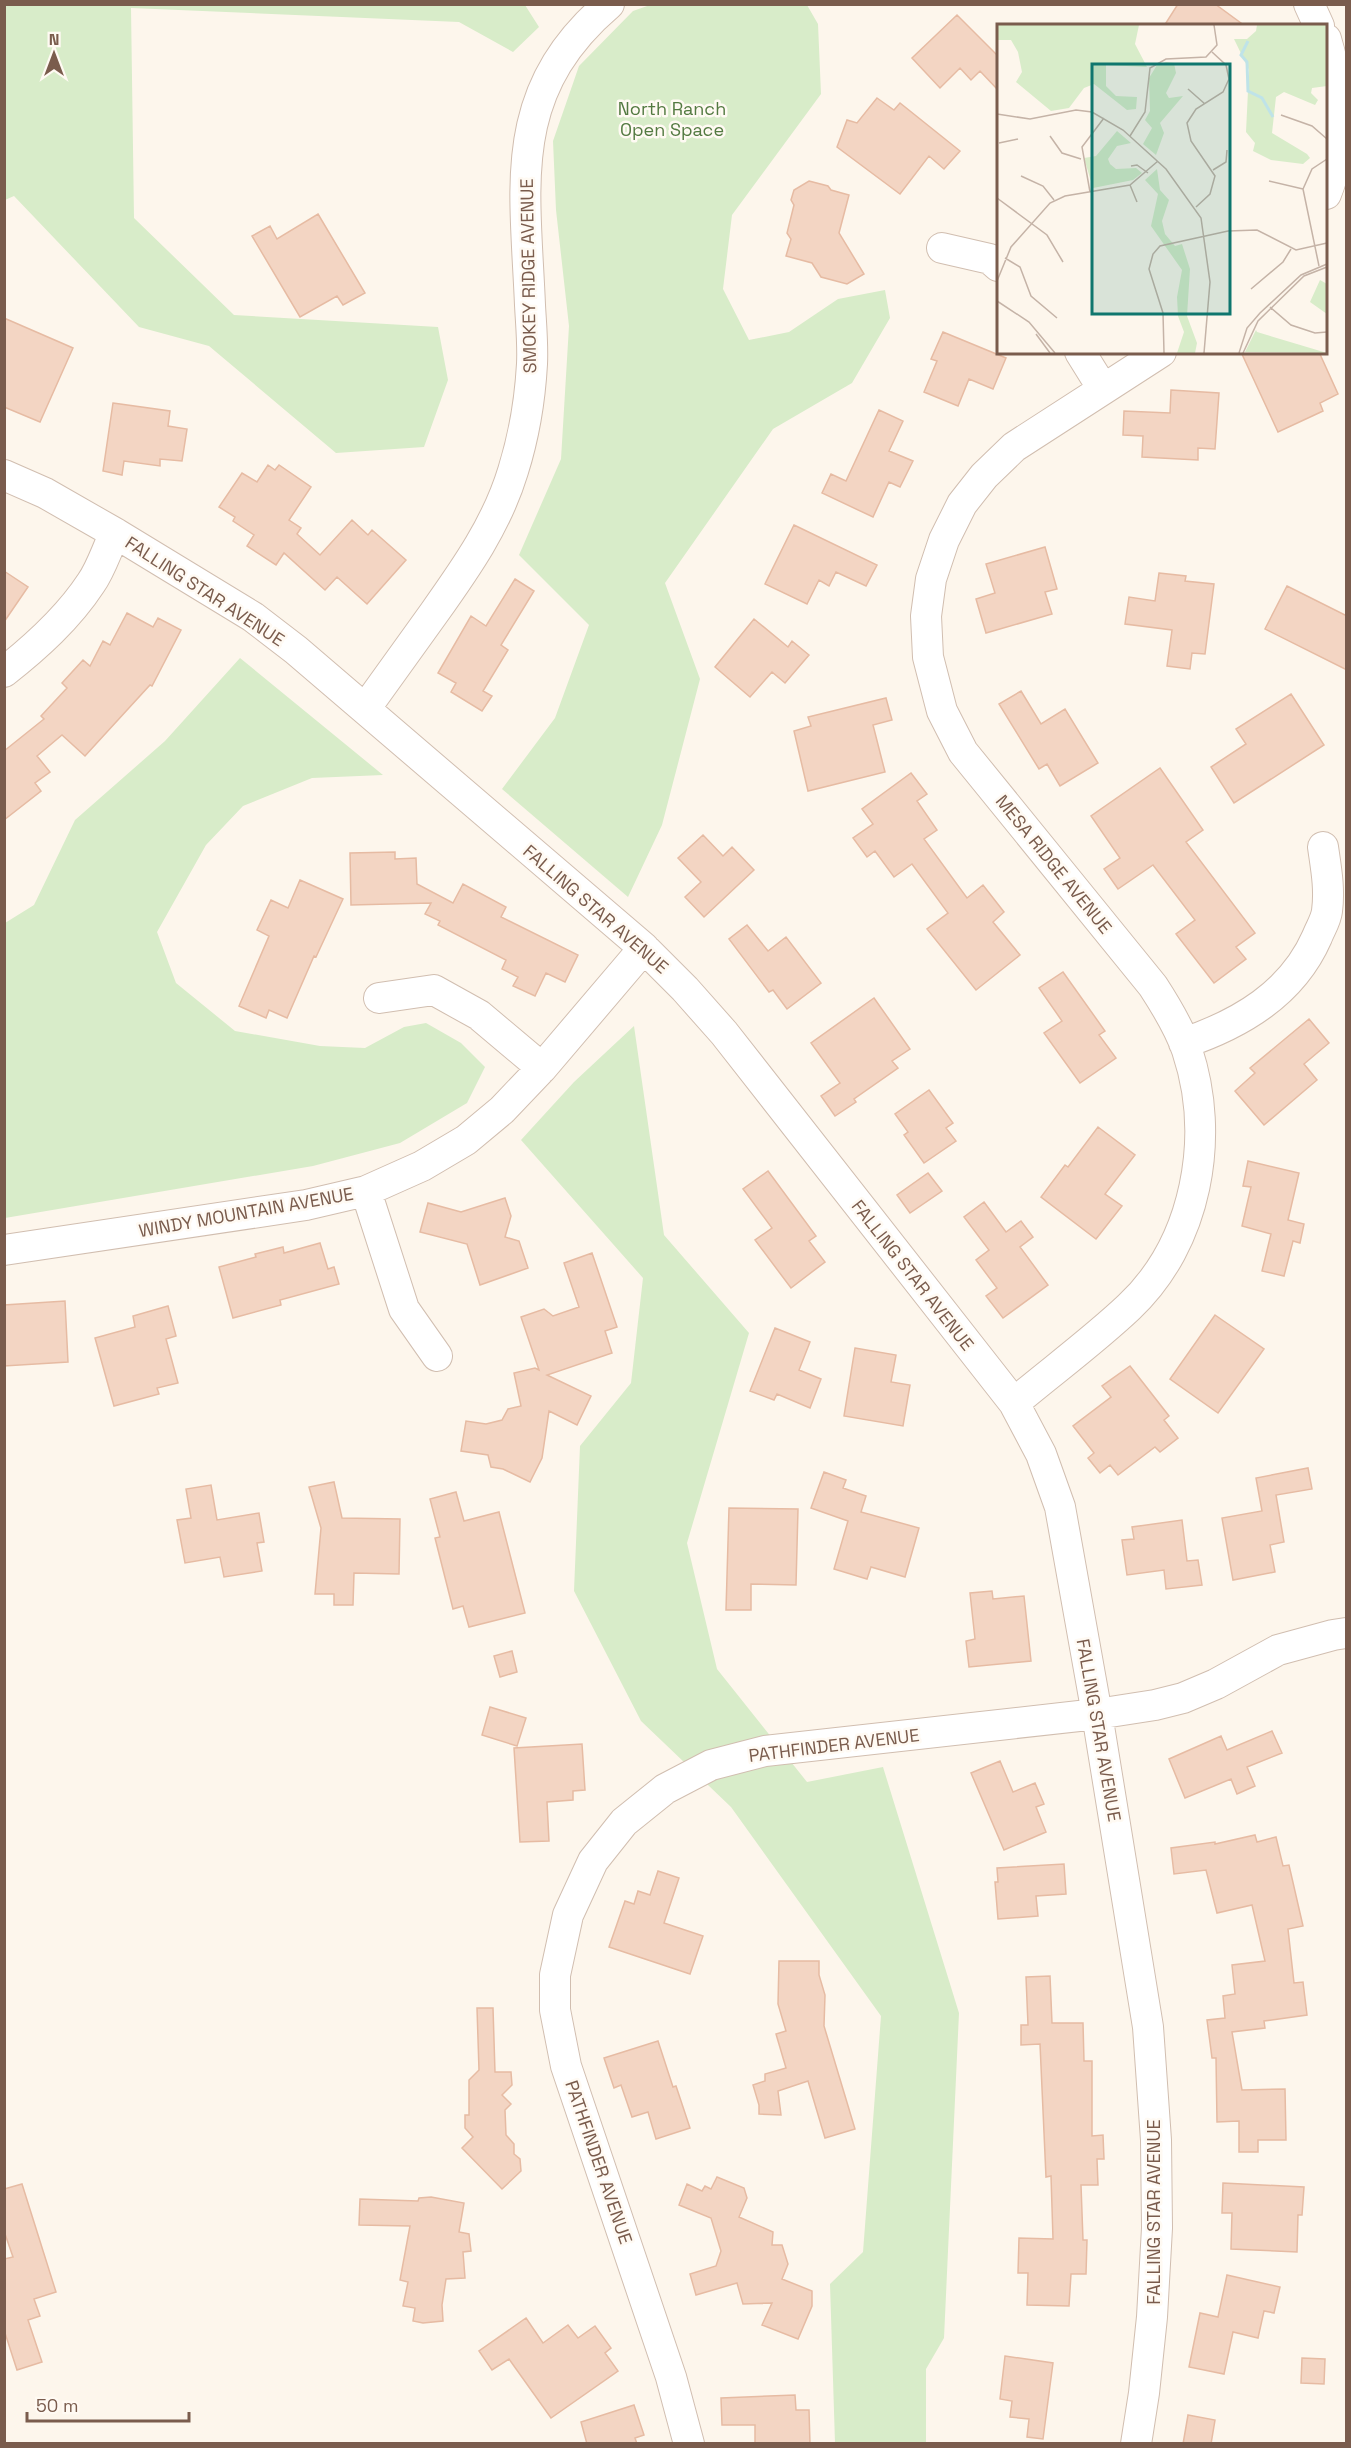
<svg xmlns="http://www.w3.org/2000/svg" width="1351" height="2448" viewBox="0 0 1351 2448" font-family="'Space Grotesk',sans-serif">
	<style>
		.green { fill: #d8ecc9 }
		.building { fill: #f3d5c3; stroke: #e6bba3; stroke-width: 1.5 }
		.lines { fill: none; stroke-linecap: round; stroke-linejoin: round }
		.minor-casing { stroke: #d1beb0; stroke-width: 32 }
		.minor { stroke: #fff; stroke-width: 30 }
		.labels { text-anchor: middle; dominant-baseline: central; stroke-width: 5; stroke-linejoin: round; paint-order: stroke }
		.park-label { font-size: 18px; fill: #537a41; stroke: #fffaf3 }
		.street-label { font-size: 18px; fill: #7a5c4d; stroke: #fffaf3 }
		.inset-river { fill: none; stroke: #bfe3e8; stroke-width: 3 }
		.inset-road { fill: none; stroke: #c5b3a7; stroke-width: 1.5 }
		.view { fill: #0f766e; fill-opacity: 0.15; stroke: #0f766e; stroke-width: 3 }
		.inset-edge { fill: none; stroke: #7a5c4d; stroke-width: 3 }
	</style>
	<rect width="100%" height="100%" fill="#fdf6ec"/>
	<path class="green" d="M525,5L539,27L513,52L459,22L131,8L134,218L234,315L438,327L448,380L424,447L336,453L209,346L139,327L14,196L5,200V5Z
		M650,5H807L818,24L821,94L732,215L723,289L749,340L789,332L838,299L885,290L890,318L852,383L773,429L665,583L700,679L662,825L628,897L502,789L555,718L589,625L519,555L561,459L569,326L556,210L553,141L579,66L633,11Z
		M240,658L383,775L312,778L243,806L206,845L157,932L176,983L235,1031L320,1046L365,1048L404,1027L426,1023L461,1043L485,1067L467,1103L400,1143L313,1166L5,1218V923L34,905L75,820L165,741Z
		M634,1026L664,1235L749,1333L687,1543L717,1669L807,1782L883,1767L959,2013L944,2338L926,2369V2443H835L830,2284L863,2252L881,2016L731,1807L641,1721L574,1591L580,1446L631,1383L643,1278L521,1140L574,1082Z"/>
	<path class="building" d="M1178,4H1215L1245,26H1164Z
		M957,15L999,57V91L980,71L971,80L960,68L940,88L912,58Z
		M877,98L894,110L900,103L960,151L944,169L929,156L900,194L837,147L847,120L857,123Z
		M809,181L828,186L831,190L849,195L839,233L864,274L847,284L821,277L812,263L786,256L791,239L787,233L794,205L791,200L794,190Z
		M318,214L365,293L343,305L337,296L300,317L252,236L270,226L277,239Z
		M4,318L73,348L40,422L4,407Z
		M943,332L1006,358L993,389L969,379L958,406L924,392L937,361L931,359Z
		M1241,352H1319L1338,394L1320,403L1323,411L1278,432Z
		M1171,390L1219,393L1215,449L1198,448V460L1142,457L1143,436L1123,435L1124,411L1170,413Z
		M113,403L170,411L168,426L187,429L182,461L160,459V466L124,461L122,475L103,471Z
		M879,410L903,421L889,451L913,461L900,487L889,482L873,517L822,493L831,474L846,481Z
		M268,465L275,470L279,465L311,487L289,520L301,528L297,534L320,555L352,520L368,535L372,530L406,560L367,604L337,577L325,590L284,553L276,565L247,546L254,535L233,521L235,517L219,507L242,473L257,482Z
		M794,525L877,565L866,586L836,572L829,586L819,580L807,604L765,584Z
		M1045,547L1057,589L1045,592L1052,614L986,633L976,599L995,593L986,564Z
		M4,571L28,587L4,622Z
		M1159,573L1186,576L1185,581L1214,584L1205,654L1192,653L1190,669L1167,666L1172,630L1125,624L1129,597L1155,601Z
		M515,579L534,591L501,645L508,650L483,691L492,696L482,711L451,692L456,683L438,673L471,616L486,626Z
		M1287,586L1347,616V670L1265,629Z
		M127,613L153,627L158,618L181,630L152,686L150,685L85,756L62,735L37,756L50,772L35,783L41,791L4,820V751L44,719L41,716L67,688L62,683L83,660L90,666L103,641L110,645Z
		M754,619L788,647L792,641L809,655L785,683L772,672L750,697L715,667Z
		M1021,691L1041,724L1065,709L1098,763L1060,786L1047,764L1039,769L999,704Z
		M1291,694L1324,745L1234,803L1211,767L1246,744L1236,729Z
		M886,698L892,720L873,725L885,772L808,791L794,731L811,726L808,717Z
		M1160,768L1203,830L1186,842L1255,933L1236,947L1246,959L1214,983L1176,934L1195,920L1153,865L1118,889L1104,869L1120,858L1091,816Z
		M911,773L927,794L917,801L937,830L924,839L967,898L983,885L1004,912L993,922L1020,955L976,990L927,929L948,913L912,864L894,877L875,851L867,857L853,838L873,824L862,809Z
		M703,835L723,856L732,847L754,870L704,917L685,897L701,882L678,858Z
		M395,852V859L416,858L417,884L453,903L463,884L506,907L501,917L578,955L565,982L546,973L535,996L513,986L518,977L502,969L506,960L438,925L440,921L425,914L431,903L351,905L350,853Z
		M300,880L343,899L316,957L314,956L287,1018L269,1010L266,1018L239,1006L269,936L257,930L271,900L288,908Z
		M747,925L768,951L786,937L821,983L787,1009L773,990L769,992L729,939Z
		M1063,972L1105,1031L1099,1035L1116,1058L1080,1083L1044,1033L1062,1021L1039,988Z
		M874,998L910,1049L892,1061L898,1068L854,1099L856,1102L835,1116L821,1096L840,1083L811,1043Z
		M1309,1019L1329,1043L1304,1064L1317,1080L1264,1125L1235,1091L1255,1073L1250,1068Z
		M929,1090L953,1123L946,1128L956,1141L924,1163L904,1135L908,1132L895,1114Z
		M1098,1127L1135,1155L1105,1194L1122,1206L1096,1239L1041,1197L1065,1165L1068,1167Z
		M1248,1161L1299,1173L1288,1220L1304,1224L1300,1243L1293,1241L1284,1276L1262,1271L1271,1234L1242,1226L1251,1187L1243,1186Z
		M768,1171L816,1236L809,1241L825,1262L791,1288L755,1240L772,1228L743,1189Z
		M928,1173L942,1191L910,1213L897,1195Z
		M505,1198L511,1216L505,1237L519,1241L528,1268L480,1285L467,1244L420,1232L428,1203L461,1212Z
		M984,1202L1006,1232L1021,1221L1033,1237L1020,1247L1048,1285L1003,1318L986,1296L997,1288L976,1260L989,1250L964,1217Z
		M320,1243L328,1269L334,1267L339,1284L280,1300L281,1305L233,1318L219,1267L256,1257L255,1254L283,1247L284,1253Z
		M592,1253L617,1327L605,1331L612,1353L547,1375L591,1396L577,1425L549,1411L542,1458L530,1482L503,1469L491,1467L488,1455L461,1451L466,1421L486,1424L502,1420L508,1409L521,1406L514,1373L535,1368L539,1370L521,1317L544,1309L553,1316L579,1307L564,1263Z
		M65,1301L68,1362L4,1366V1305Z
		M168,1306L176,1336L166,1339L178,1383L157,1388L159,1394L114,1406L95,1338L135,1327L133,1316Z
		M1215,1315L1264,1349L1218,1413L1170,1379Z
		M775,1328L810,1342L799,1370L821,1379L810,1408L777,1394L774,1400L750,1391Z
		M855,1348L896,1355L891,1382L910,1385L903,1426L844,1416Z
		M1130,1366L1169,1416L1164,1420L1178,1438L1160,1452L1155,1447L1118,1475L1110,1465L1100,1473L1088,1458L1094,1453L1073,1426L1111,1397L1102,1386Z
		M1308,1468L1312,1489L1276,1495L1284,1542L1270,1545L1275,1572L1233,1580L1222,1518L1262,1511L1256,1478Z
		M824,1472L846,1480L843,1488L866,1496L861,1512L919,1528L905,1577L871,1567L867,1579L834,1569L848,1521L811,1508Z
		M334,1482L342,1518L400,1519L399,1574L354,1573L353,1605H334V1594H315L321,1528L309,1487Z
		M211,1485L217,1520L259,1513L264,1542L257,1543L262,1571L224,1577L220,1557L185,1563L177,1520L191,1518L186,1489Z
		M456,1492L464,1521L499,1512L525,1613L469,1627L463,1606L453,1609L435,1538L440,1537L430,1499Z
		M729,1508L798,1509L796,1585L751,1584V1610H726Z
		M1182,1520L1187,1561L1198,1560L1202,1585L1166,1589L1164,1570L1127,1575L1122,1540L1134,1539L1132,1527Z
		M992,1591L993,1599L1024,1596L1031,1661L969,1667L966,1641L975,1639L970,1593Z
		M512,1651L517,1672L500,1677L494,1656Z
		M490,1707L526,1718L517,1746L482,1735Z
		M1272,1731L1282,1753L1247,1767L1255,1786L1237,1794L1231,1779L1185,1798L1169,1759L1221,1736L1227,1750Z
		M582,1744L585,1790L573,1791V1800L547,1802L549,1841L520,1842L514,1748Z
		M1000,1761L1013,1792L1035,1783L1044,1804L1036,1807L1046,1832L1004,1850L971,1773Z
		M1255,1835L1257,1842L1276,1837L1283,1866L1289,1865L1303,1926L1288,1929L1294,1983L1303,1982L1307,2015L1264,2021L1265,2028L1232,2032L1242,2090L1285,2089L1286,2140H1258V2152H1239V2121L1217,2122L1216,2058H1212L1207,2020L1225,2018L1223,1996L1235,1994L1232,1965L1265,1961L1252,1905L1217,1913L1206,1870L1174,1874L1171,1848L1215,1842V1844Z
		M1064,1864L1066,1894L1036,1896L1038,1916L998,1919L995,1882H998L997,1868Z
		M658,1871L679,1878L664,1923L703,1936L690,1974L609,1947L625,1901L634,1904L638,1891L650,1895Z
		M779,1961H819V1975L825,1995L824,2026L855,2129L825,2138L808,2081L778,2091L781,2115L759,2114V2105L753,2085L765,2081V2074L786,2068L776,2034L786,2031L778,2004Z
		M1050,1976L1052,2023H1083L1084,2061H1092V2136L1103,2135L1104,2159H1097L1098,2185H1081L1083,2240H1087L1086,2274H1071L1069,2306L1027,2305L1028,2273H1018L1019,2238L1053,2239L1051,2176L1046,2177L1040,2044L1021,2045V2025H1028L1026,1977Z
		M477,2008H493L495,2072H511L512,2085L502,2095L511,2104L505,2110L506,2135L514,2144V2154L520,2159L521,2171L502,2189L462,2148L473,2137L465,2128V2115H469V2080L479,2070Z
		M658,2041L673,2087L676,2086L690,2128L656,2139L648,2112L632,2117L621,2085L614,2088L604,2058Z
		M717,2177L744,2188L747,2198L739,2217L773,2232L772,2245H782L788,2264L782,2279L812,2291V2306L798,2339L762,2325L772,2303L743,2304L737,2283L696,2295L690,2274L716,2266L721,2251L711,2218L679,2205L687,2184L702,2191L705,2186L711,2189Z
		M1223,2183L1304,2187L1302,2215H1298L1297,2252L1231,2249L1232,2213H1222Z
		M22,2184L56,2292L34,2299L40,2316L28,2320L42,2362L17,2370L4,2330V2259L13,2257L4,2231V2189Z
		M431,2197L464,2203L459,2232L469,2234L471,2251L463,2252L465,2278L446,2279L442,2305L443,2321L423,2323L413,2321L415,2308L403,2306L408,2282L400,2280L410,2226L359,2225L360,2199L418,2201L419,2198Z
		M1227,2275L1280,2287L1274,2313L1264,2311L1258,2338L1233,2332L1224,2374L1189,2367L1200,2313L1218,2317Z
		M526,2318L543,2343L568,2325L578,2338L595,2326L611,2348L605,2353L618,2371L551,2418L509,2359L492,2370L479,2351Z
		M1005,2356L1053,2363L1043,2439L1027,2437L1029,2419L1010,2417L1012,2401L1000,2399Z
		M1302,2358L1325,2359L1324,2384L1301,2383Z
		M795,2395L796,2410H809L810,2444H755V2425H722L721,2398Z
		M634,2405L644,2435L635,2438L637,2444H587L581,2422Z
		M1188,2415L1215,2420L1211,2444H1183Z"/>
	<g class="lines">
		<g class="minor-casing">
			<path id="minor" d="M1309,4L1319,26
				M1326,39C1341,89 1346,145 1326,194
				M942,248L990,259L998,266
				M1080,352L1103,389
				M4,475L45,493L115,533L253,617L296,650L644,948L685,989L724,1033L1014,1403L1041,1454L1060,1507L1097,1714L1148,2027L1156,2140L1157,2228L1152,2317L1144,2393L1136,2444
				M4,672C37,646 68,618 91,583C101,569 107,549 115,533
				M365,709C388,677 411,645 434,613C466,568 497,524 513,471C524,436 530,400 532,364C533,344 531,324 530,305C525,184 506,92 609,4
				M379,998L434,990L479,1015L542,1068
				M1184,1043C1240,1024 1292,994 1317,937C1320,929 1326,920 1327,911C1330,889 1326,868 1323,847
				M366,1191L404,1309L437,1356
				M4,1250L306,1205L366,1191L422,1166L466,1140L502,1110L542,1068L644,948
				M1014,1403C1052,1371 1093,1341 1129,1307C1197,1243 1216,1137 1187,1050C1179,1027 1166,1006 1153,986L963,752L942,711L928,657L926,616L931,579L944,540L962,504L984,476L1014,447L1161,352
				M689,2444L671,2377L566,2066L555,2010V1975L568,1915L593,1861L624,1822L665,1789L711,1765L765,1751L1097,1714L1155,1705L1183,1698L1216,1684L1278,1650L1333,1635L1346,1633"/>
		</g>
		<use href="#minor" class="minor"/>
	</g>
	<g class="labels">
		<g class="park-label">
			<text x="672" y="108">North Ranch<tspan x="672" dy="21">Open Space</tspan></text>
		</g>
		<g class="street-label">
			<text transform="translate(528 276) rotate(-91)">SMOKEY RIDGE AVENUE</text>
			<text transform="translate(205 591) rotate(33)">FALLING STAR AVENUE</text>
			<text transform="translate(1054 864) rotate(51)">MESA RIDGE AVENUE</text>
			<text transform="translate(596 909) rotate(41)">FALLING STAR AVENUE</text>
			<text transform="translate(246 1212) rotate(-10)">WINDY MOUNTAIN AVENUE</text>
			<text transform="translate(913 1275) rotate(52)">FALLING STAR AVENUE</text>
			<text transform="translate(1099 1730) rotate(80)">FALLING STAR AVENUE</text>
			<text transform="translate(834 1745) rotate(-7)">PATHFINDER AVENUE</text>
			<text transform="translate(599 2162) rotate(71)">PATHFINDER AVENUE</text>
			<text transform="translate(1153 2212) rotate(-90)">FALLING STAR AVENUE</text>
		</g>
	</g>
	<g transform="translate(997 24)">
		<rect width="330" height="330" fill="#fdf6ec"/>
		<path d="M0,1H142L138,20L150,43L109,41V62L119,72L140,73L139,85L130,86L97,60L87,64L72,84L54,87L19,58L25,48L21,28L14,16H0ZM260,1H330V62L315,64L314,69L321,76L318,81L287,68L279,73L275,109L310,130L313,134L306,140L274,136L256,127L258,119L249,108L252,46L237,15H250L259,7ZM169,38L177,39L179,49L169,69L172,74L186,72L163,99L167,109L159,131L146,120L155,104L148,96L153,87L152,54L160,41ZM120,107L134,119L120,122L111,135L113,140L119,145L139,144L145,149L136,156L96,164L87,134L99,132ZM160,145L163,166L172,176L165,197L168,210L178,222L185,220L193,245L190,292L200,319L198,329H180L187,308L181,292L180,273L185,246L154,202L161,170L148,156ZM323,256L330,260V290L313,278ZM259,306L260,308L330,329L248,328Z" fill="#d8ecc9"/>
		<path class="inset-river" d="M251,17L244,31L250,38L251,67L265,74L276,93"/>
		<path class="inset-road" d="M191,65L208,80M0,90L33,95L79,86L95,88L126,106L169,145L204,194L213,258L207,329M284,91L315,102L330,115M0,107V128M53,112L65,129L84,135M133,112L148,88L153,44L169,35L209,33L220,21L217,1M2,119L21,115M134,142L140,141L151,149M216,146L229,138L230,126M24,152L46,162L57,176M272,157L306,165M133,161L140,178M93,168L85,123L107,94M0,174L50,211L66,238M199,183L213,170L218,152L194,117L190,99L199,85L226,68L232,55L229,41L215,28M8,234L23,243L34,272L60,294M322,242L306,165L315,145L330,135M0,257L14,223L53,179L68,172L133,161L161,137M254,265L286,238L294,225M0,277L32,298L58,329M273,283L294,301L318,309L330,308M39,310L53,329M167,329L166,289L152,245L156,230L163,222L231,207L260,206L299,226L330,219M242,329L250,304L263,289L304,251L330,240M246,329L261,297L307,252L330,243"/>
		<path class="view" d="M95,40H233V290H95Z"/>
		<rect width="330" height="330" class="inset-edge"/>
	</g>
	<rect width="1351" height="2448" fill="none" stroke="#7a5c4d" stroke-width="12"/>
	<g transform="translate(54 54)" stroke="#fffaf3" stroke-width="4.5" paint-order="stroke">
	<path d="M0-4.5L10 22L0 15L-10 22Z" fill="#7a5c4d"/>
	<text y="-9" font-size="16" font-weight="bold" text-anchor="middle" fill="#7a5c4d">N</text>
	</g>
	<path d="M27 2412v9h162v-9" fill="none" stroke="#7a5c4d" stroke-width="3"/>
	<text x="36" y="2412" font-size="18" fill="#7a5c4d" stroke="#fffaf3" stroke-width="4.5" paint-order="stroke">50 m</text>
</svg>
